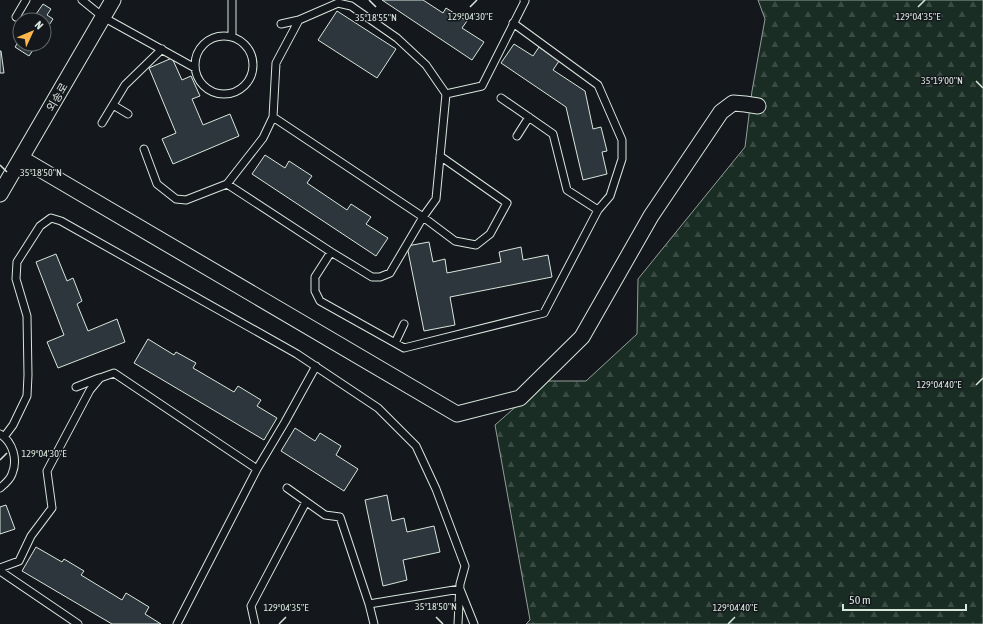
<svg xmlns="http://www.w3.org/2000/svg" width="983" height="624" viewBox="0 0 983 624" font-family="'Asap Condensed','Noto Sans KR',sans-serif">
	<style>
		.forest { fill: url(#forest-firs); stroke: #939e99 }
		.building { fill: #2c363c; stroke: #d8e6dc }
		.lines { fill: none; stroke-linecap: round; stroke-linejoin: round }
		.lane-casing { stroke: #d8e6dc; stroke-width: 9 }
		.street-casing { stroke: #d8e6dc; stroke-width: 17 }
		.lane { stroke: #14181c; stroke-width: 7 }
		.street { stroke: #14181c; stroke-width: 15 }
		.ticks { fill: none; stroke: #d8e6dc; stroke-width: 1.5 }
		.labels { text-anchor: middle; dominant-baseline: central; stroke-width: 3; stroke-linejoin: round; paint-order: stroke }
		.street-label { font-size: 11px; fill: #d8e6dc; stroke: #14181c }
		.ticks-label { font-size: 10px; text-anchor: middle; fill: #d8e6dc; stroke: #14181c; stroke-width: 3; stroke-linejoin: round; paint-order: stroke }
	</style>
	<defs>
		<pattern id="forest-firs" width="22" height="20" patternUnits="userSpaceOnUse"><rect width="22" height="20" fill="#1a2d24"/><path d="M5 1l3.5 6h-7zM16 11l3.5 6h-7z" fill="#3b4b43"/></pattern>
	</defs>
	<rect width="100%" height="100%" fill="#14181c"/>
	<path class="forest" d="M758,0H983V624H526L530,620L495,425L545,381H586L637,334L638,279L745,147L752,91L765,19Z"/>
	<path class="building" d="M382,0H423L443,13L446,8L467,21L462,28L484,42L472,60Z
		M43,4L51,9L47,15L53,19L44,33V20H32Z
		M337,11L396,49L377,78L318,40Z
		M20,39V44H37L29,56L15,47Z
		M514,44L533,56L539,47L559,61L553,70L585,91L593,129L601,127L607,151L602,152L607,174L583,180L566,107L501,63Z
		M0,51H1L4,73H0Z
		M172,58L182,80L191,76L200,96L192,99L203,125L230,114L239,136L173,164L162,139L176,133L149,68Z
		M265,155L285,168L289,161L312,176L307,183L347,210L351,204L371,217L366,224L388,238L376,256L252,174Z
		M429,242L433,262L445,259L447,273L501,262L499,252L521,247L523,260L548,255L552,277L450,297L455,325L424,331L407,246Z
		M56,254L67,281L73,278L82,301L77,304L88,331L117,319L125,342L58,368L47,342L64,335L36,262Z
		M148,339L174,355L176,352L196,363L193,368L234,392L238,386L261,400L257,406L277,418L264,440L134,363Z
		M295,428L315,441L320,433L341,446L336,455L358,469L344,491L281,451Z
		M387,495L392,521L404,518L407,532L434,526L440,552L403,560L407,580L383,586L365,500Z
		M6,505L15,529L0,534V507Z
		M36,547L62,562L64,559L84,571L81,575L122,600L126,593L149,607L145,614L161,624H112L22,571Z"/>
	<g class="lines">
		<g class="lane-casing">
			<path id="lane" d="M82,0L103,17L195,68
				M16,17L26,0
				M281,24L299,20
				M195 65a29 29 0 1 1 58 0a29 29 0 1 1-58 0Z
				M232,37V0
				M446,94L482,86L525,1L524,0
				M501,98L553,134L567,190L598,210
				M113,105L128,114
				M273,117L423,217L455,241L476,245L490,234L507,203L440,156
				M102,123L125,85L162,49
				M517,136L529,117
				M144,149L157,184L176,199L186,200L227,184L263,138L273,117L276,63L299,20L338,3L351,6L397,38L426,65L446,94L436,199L423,217L390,273L380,277H372L331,252L227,184
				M331,252L315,277V291L320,301L404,348L544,313L598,210L610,196L622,159V140L598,85L513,23
				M395,343L404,324
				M76,387L99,378
				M4,437L13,425L27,396L28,375L27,316L16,279L17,262L40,226L51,218L61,221L297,354L378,408L416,446L436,489L465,566L460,584L458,624
				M0,488C5,484 10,480 12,474C18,460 13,442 0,434
				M287,488L325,515L340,517L369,604L374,624
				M0,568L19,561L31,536L52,508L47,471L90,390L100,378L114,373L257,469
				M0,571L78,624
				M369,604L460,589L474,624
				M177,624L257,469L285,422L316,366
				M255,624L251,606L306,502"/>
		</g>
		<g class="street-casing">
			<path id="street" d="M21,158L457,414L520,398L582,337L651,216L721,112L733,103L745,104L758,106
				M0,194L113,0"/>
		</g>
		<use href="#lane" class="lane"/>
		<use href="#street" class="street"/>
	</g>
	<path class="ticks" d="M369,0L376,7M470,7L477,0M918,7L925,0M976,81L983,88M0,165L7,172M976,385L983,378M0,460L7,453M436,617L443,624M279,624L286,617M728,624L735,617"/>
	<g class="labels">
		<g class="street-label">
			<text transform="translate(57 97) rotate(-60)">외송로</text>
		</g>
	</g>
	<g class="ticks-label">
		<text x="470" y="20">129°04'30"E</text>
		<text x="918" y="20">129°04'35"E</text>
		<text x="376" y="21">35°18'55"N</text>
		<text x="942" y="84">35°19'00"N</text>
		<text x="41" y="176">35°18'50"N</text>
		<text x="939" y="388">129°04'40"E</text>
		<text x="44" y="457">129°04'30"E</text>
		<text x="436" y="610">35°18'50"N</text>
		<text x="286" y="611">129°04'35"E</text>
		<text x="735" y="611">129°04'40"E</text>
	</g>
	<g transform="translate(32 32) rotate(46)"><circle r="19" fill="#14181c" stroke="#626a69"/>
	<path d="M0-3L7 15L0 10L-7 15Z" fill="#ffb74d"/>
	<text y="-6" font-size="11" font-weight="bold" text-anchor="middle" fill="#d8e6dc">N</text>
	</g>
	<path d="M843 604v6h123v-6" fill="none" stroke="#d8e6dc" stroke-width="2"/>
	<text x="849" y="604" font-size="12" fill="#d8e6dc" stroke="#14181c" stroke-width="3" paint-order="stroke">50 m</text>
</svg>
